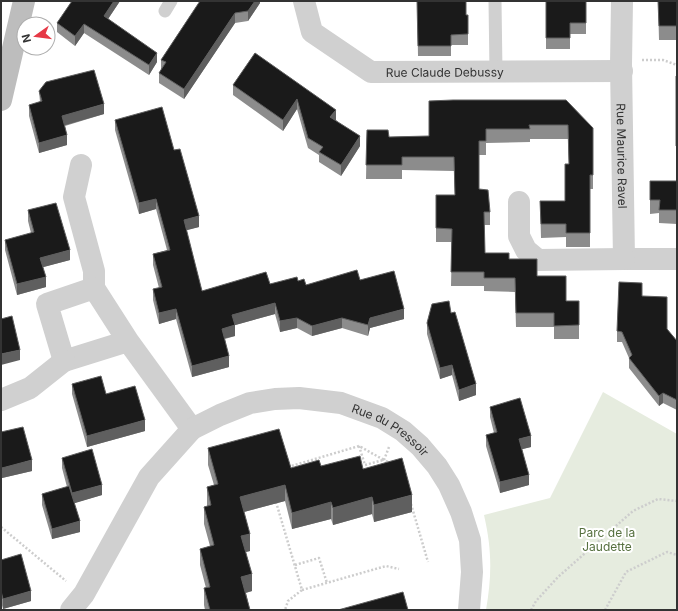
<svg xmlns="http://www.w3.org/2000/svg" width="678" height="611" viewBox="0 0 678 611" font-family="Inter,sans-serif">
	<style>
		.green { fill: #e6ecdf }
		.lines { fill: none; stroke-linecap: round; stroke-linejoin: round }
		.path { stroke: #cdcdcd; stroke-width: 2.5; stroke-dasharray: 2 2; stroke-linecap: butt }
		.lane { stroke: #d0d0d0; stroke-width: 13 }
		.street { stroke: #d0d0d0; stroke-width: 22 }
		.secondary { stroke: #bdbdbd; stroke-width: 22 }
		.wall { fill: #8c8c8c }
		.shaded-wall { fill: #5f5f5f }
		.building { fill: #1a1a1a; stroke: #5f5f5f }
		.labels { text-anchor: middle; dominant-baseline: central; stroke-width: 4; stroke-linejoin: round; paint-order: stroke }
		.street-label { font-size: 12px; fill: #333; stroke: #fff }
		.park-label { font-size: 12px; fill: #56703f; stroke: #fff }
	</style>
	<rect width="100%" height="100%" fill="#fff"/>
	<path class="green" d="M603,392L677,434V610H486C492,575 492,550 484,515L550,498Z"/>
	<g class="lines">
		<path class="path" d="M642,60H663L677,65
			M359,446L365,465L383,460
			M389,447L384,460L390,463
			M288,467L359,446L384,460
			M276,502L302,590L288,601L285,610
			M411,504L428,562
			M1,527L66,581
			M295,565L319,558L327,583
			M302,590L386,566L399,569
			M531,610L536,601L558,577L633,511L658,499L677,501
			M605,610L626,572L667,552L677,555"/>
		<path class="lane" d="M495,1L496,72
			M165,11L171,1"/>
		<g class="street">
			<path id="s1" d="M304,1L312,32L371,72L622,71"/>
			<path id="s2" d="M622,1L621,64L624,259H677"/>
			<path d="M81,165L74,197L94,271V288"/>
			<path d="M519,202V236L526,250L538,260L624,259"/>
			<path d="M128,341L64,361L47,304L94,288L128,341L192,429"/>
			<path d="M1,400L30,388L64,361"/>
			<path id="s3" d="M71,610L84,594L149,477L192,429L220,415L250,403L275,399L299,398L341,403L382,418L403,431L420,446L437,466L449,485L461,512L470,540L472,572L469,610"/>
		</g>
		<path class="secondary" d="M1,100L24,1"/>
	</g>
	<path class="wall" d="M72,1H120L108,19L157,62L149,75L84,33L75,46L57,32V23Z
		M200,1H260V3L248,21L235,23L184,99L159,83V73L161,70V60Z
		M417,1L466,15H468V45H451V56H418Z
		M546,1H586V34H570V49H546Z
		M658,1H677V40H659Z
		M255,53L336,120L360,146L341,176L319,162V155L308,148L297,109L283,131L233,95V85Z
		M676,76H677V159H676Z
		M39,91L104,114L65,126L67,145L39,153L29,116V105L40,102Z
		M429,101L593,128V189H590V247H566V237L541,238L540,201H565L569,164L568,139H530V142L486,143V155H479V189L490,212V225H484L485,253L509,259L537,276L566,301H579V339H554V327H516L515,292L484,291V286H451L452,242H436V195H455L454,171L402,170V179H366L367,130L389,137L429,136Z
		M115,120L174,150L199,227L186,230L202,291L270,284L298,281L306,285L360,280L404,319L370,328L368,336L342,328L312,336L297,328L280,332L275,314L235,325V336L225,339L229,367L192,377L176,319L159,324L153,300V289L159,288L153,265V254L167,250L156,209L139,214L115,130Z
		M650,181H677V224L659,223V213L650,214Z
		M28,210L70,260L43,267L46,287L17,295L5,250V240L31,233L28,221Z
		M642,296L667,329L677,341V410L663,403L659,406L629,368V358L622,342H617V331Z
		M427,323L476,395L459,401L452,375L440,379L427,334Z
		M72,384L106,394L145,431L87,447L72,394Z
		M490,407L531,447L522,449L529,485L500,493L486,446V435L494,433L490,417Z
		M1,432L32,471L2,478L1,475Z
		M208,448L291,468L321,466L363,469L412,512L374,522L372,514L333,525L331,519L292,529L285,501L244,512L250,551L246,552L252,591L246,593L250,610H205L204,605V588H206L200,565V549L210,546L204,524V507L207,506V487L214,485L208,465Z
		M62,458L102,495L74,503L80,532L52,539L42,505V494L67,487L62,468Z
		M1,560L31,601L3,609L1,602Z"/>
	<path class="shaded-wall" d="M114,1H120L104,25V16Z
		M255,1H260V3L248,21V11Z
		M235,13V23L184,99V89Z
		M84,24V33L75,46V36Z
		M157,53V62L149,75V65Z
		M297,99V109L283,131V120Z
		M104,104V114L62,126V116Z
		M336,110V121L330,117Z
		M67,135V145L39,153V143Z
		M360,136V146L341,176V165Z
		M156,199V209L139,214V203Z
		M199,216V227L184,231V220Z
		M70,250V260L40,268V258Z
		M46,277V287L17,295V284Z
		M275,303V314L232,326V315Z
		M176,309V319L159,324V313Z
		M404,309V319L370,328L368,336V325L370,318Z
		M297,318V328L280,332V321Z
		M342,318V328L312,336V326Z
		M235,325V336L222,339V329Z
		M20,350V360L1,365V354Z
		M229,356V367L192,377V366Z
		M452,365V375L440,379V368Z
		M476,384V395L459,401V390Z
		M663,393V403L659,406V396Z
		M145,420V431L87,447V436Z
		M531,436V447L519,450V439Z
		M32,460V471L2,478V468Z
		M529,475V485L500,493V482Z
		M102,485V495L72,504V493Z
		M285,485V501L240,513V497Z
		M412,495V512L374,522V505Z
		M372,497V514L333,525V508Z
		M331,502V519L292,529V513Z
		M80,521V532L52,539V529Z
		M250,534V551L241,553V536Z
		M252,574V591L241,594V577Z
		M31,591V601L3,609V599Z"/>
	<path class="building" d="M72,1H114L104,16L157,53L149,65L84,24L75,36L57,23Z
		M200,1H255L248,11L235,13L184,89L159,73L166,62L161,60Z
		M417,1H466V15H468V34L451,35V46H418Z
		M546,1H586V23H570V38H546Z
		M658,1H677V26H659Z
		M255,53L336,110L330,117L360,136L341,165L319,152L323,147L308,138L297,99L283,120L233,85Z
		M94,70L104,104L62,116L67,135L39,143L29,105L42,101L39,91L46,82Z
		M676,76H677V146H676Z
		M453,100H566L593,128V175H590V233H566V224H541L540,201H565V164H569L568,125H529L530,129H486V141H479V189L488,190L490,212H484L485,253H509V259H537V276H566V301H579V325L554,326V313H516L515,278H484V272H451L452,229L436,228V195H455L454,157H402V165H366L367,130H388L389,137L429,136V101Z
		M162,107L174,150L180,149L199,216L184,220L202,291L266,272L270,284L297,277L298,281L304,279L306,285L357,270L360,280L394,271L404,309L370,318L368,325L342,318L312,326L297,318L280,321L275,303L232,315L235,325L222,329L229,356L192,366L176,309L159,313L153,289L162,287L153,254L170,250L156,199L139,203L115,120Z
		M650,181H677V210H659L660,200H650Z
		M56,203L70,250L40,258L46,277L17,284L5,240L34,232L28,210Z
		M619,282L642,283V296L667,297V329L677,341V400L663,393L659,396L629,358L632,355L622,332L617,331Z
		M449,301L451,313L455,312L476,384L459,390L452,365L440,368L427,323L432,304Z
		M12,316L20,350L1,354V319Z
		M101,376L106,394L135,386L145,420L87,436L72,384Z
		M520,398L531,436L519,439L529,475L500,482L486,435L497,432L490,407Z
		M23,427L32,460L2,468L1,465V432Z
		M279,429L291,468L319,460L321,466L360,456L363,469L402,458L412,495L374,505L372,497L333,508L331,502L292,513L285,485L240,497L250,534L241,536L252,574L241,577L250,610H210L204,588L210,587L200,549L214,545L204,507L211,505L207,487L218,484L208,448Z
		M92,449L102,485L72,493L62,458Z
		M69,486L80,521L52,529L42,494Z
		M21,554L31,591L3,599L1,591V560Z
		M403,592L408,610H338Z"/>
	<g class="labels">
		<g class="street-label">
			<text stroke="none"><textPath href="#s1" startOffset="177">Rue Claude Debussy</textPath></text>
			<text stroke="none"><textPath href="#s2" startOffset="155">Rue Maurice Ravel</textPath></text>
			<text stroke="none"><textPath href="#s3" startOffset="431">Rue du Pressoir</textPath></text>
		</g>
		<g class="park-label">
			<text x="607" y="532">Parc de la<tspan x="607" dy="14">Jaudette</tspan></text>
		</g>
	</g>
	<rect width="678" height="611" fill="none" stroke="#333333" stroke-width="4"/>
	<g transform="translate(36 36) rotate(256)"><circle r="19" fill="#ffffff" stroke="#adadad"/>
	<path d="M0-3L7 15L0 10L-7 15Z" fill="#e63946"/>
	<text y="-6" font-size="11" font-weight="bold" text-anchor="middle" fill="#333333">N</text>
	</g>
</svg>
